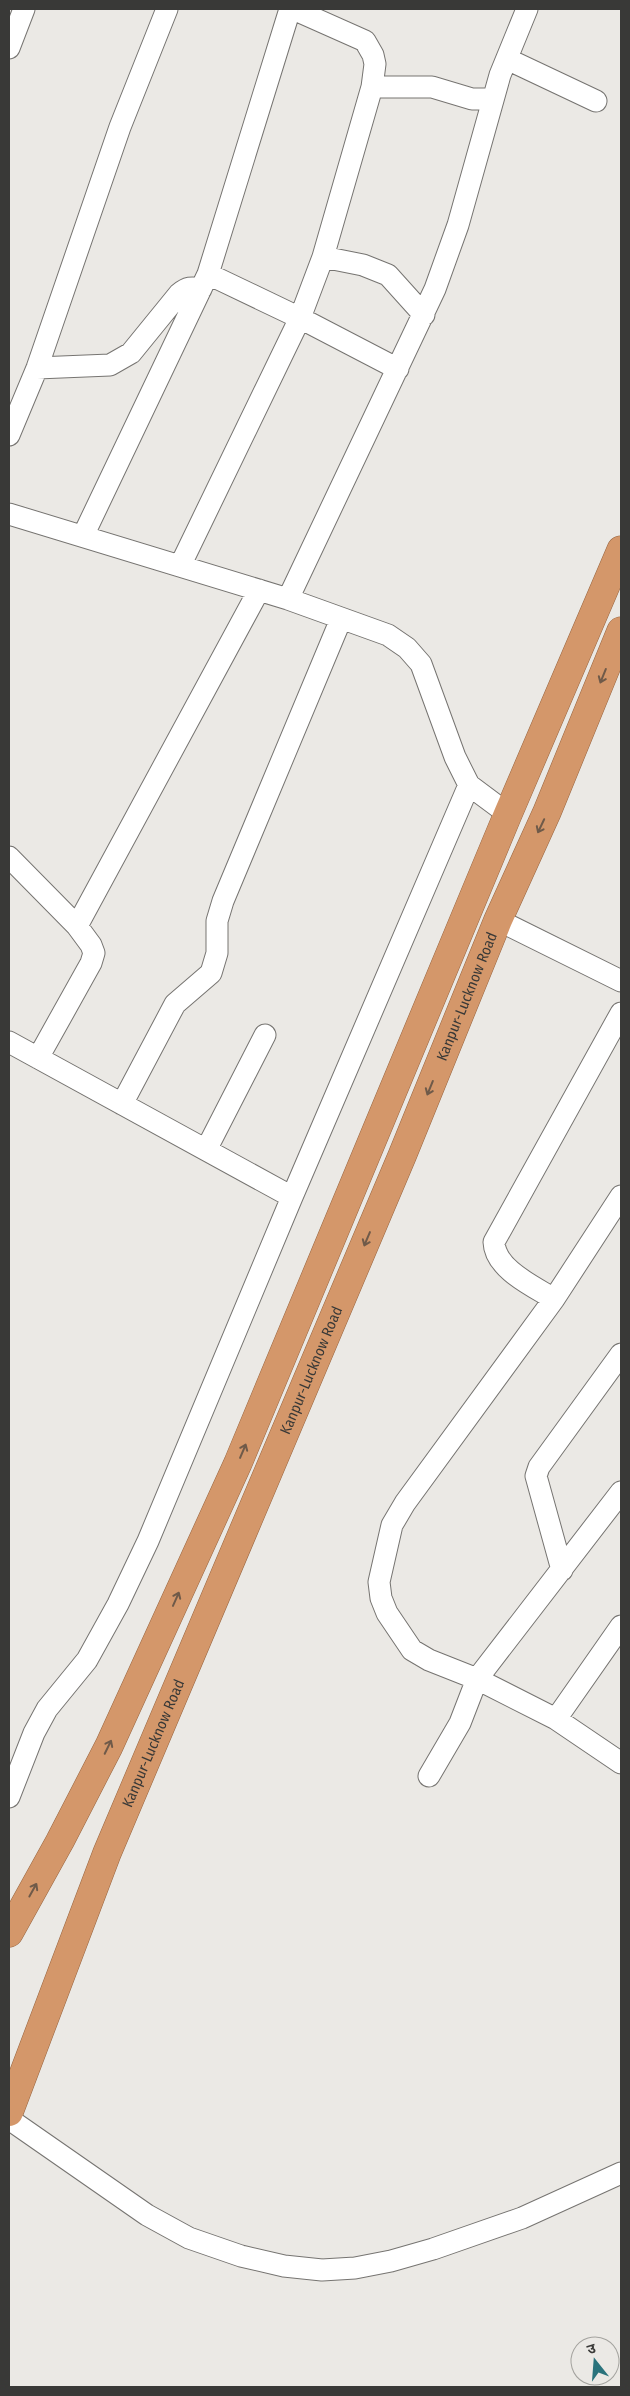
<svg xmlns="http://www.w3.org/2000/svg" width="630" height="2396" viewBox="0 0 630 2396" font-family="'Fira Sans Condensed','Noto Sans Devanagari',sans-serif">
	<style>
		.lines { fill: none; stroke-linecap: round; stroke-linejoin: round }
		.minor-casing { stroke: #767471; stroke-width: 23 }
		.trunk-casing { stroke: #976540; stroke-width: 29 }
		.minor { stroke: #fff; stroke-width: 21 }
		.trunk { stroke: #d4976a; stroke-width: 28 }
		.oneway { stroke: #6f5a49 }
		.labels { text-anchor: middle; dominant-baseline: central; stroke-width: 4.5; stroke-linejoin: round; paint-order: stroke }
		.street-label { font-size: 15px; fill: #393937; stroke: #ebe9e5 }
	</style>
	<rect width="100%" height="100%" fill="#ebe9e5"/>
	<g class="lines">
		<g class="minor-casing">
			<path id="minor" d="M9,48L24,9
				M507,59L596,101
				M372,87H432L472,99H493
				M323,257L363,265L388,275L424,315
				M208,274L300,318L398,369
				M37,368L110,365L131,353L179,294C187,287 192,287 201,289
				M9,435L37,368L120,127L167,9
				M9,514L288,599L388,635L407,648L421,664L455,757L469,785L508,814
				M83,536L208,274L290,9
				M180,566L300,318L323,257L372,87L375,64L373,55L365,41L293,9
				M288,599L435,289L458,225L500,75L527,9
				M9,857L77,926L91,945L94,953L91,963L38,1058
				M498,920L621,981
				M77,926L259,590
				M9,1042L292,1197
				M122,1104L175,1004L211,973L217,953V921L223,901L341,619
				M206,1150L265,1035
				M621,1196L554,1299L405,1503L392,1525L379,1582L381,1598L387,1613L412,1650L429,1660L477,1679L556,1719L621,1763
				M554,1299C533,1286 495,1269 494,1242L621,1013
				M562,1570L536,1476L539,1467L621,1354
				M556,1719L621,1626
				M429,1776L460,1723L477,1679L621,1492
				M9,1797L34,1733L47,1709L87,1660L118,1604L148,1541L292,1197L469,785
				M9,2119L147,2215L189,2238L241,2256L284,2266L322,2270L355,2268L391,2261L433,2249L522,2218L621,2173"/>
		</g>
		<g class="trunk-casing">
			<g id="trunk">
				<path d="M9,1933L60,1841L109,1746L238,1463L508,814L621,550"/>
				<path id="s1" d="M9,2112L107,1853L402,1156L498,920L547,812L621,631"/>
			</g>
		</g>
		<use href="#minor" class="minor"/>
		<use href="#trunk" class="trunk"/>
	</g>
	<defs><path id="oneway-shaft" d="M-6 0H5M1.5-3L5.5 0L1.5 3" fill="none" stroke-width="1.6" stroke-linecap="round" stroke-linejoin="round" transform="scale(1.25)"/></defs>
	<g class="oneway">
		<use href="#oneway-shaft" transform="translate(603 676) rotate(112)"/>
		<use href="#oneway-shaft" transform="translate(541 826) rotate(115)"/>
		<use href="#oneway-shaft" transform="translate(430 1088) rotate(112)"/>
		<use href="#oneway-shaft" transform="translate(367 1239) rotate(113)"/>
		<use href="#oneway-shaft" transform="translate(243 1451) rotate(-67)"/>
		<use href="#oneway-shaft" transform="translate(176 1599) rotate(-66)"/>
		<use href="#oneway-shaft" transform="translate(108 1747) rotate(-64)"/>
		<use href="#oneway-shaft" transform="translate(33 1890) rotate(-61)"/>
	</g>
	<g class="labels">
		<g class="street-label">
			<text stroke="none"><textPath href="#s1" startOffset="1206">Kanpur-Lucknow Road</textPath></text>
			<text stroke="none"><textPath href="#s1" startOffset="801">Kanpur-Lucknow Road</textPath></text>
			<text stroke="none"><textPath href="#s1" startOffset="396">Kanpur-Lucknow Road</textPath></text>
		</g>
	</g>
	<rect width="630" height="2396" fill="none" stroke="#393937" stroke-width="20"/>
	<g transform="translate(595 2361) rotate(343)"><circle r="24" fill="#ebe9e5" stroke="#a4a39f"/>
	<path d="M0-4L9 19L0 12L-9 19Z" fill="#2a737c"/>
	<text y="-8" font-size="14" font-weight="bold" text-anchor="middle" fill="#393937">उ</text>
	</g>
</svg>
